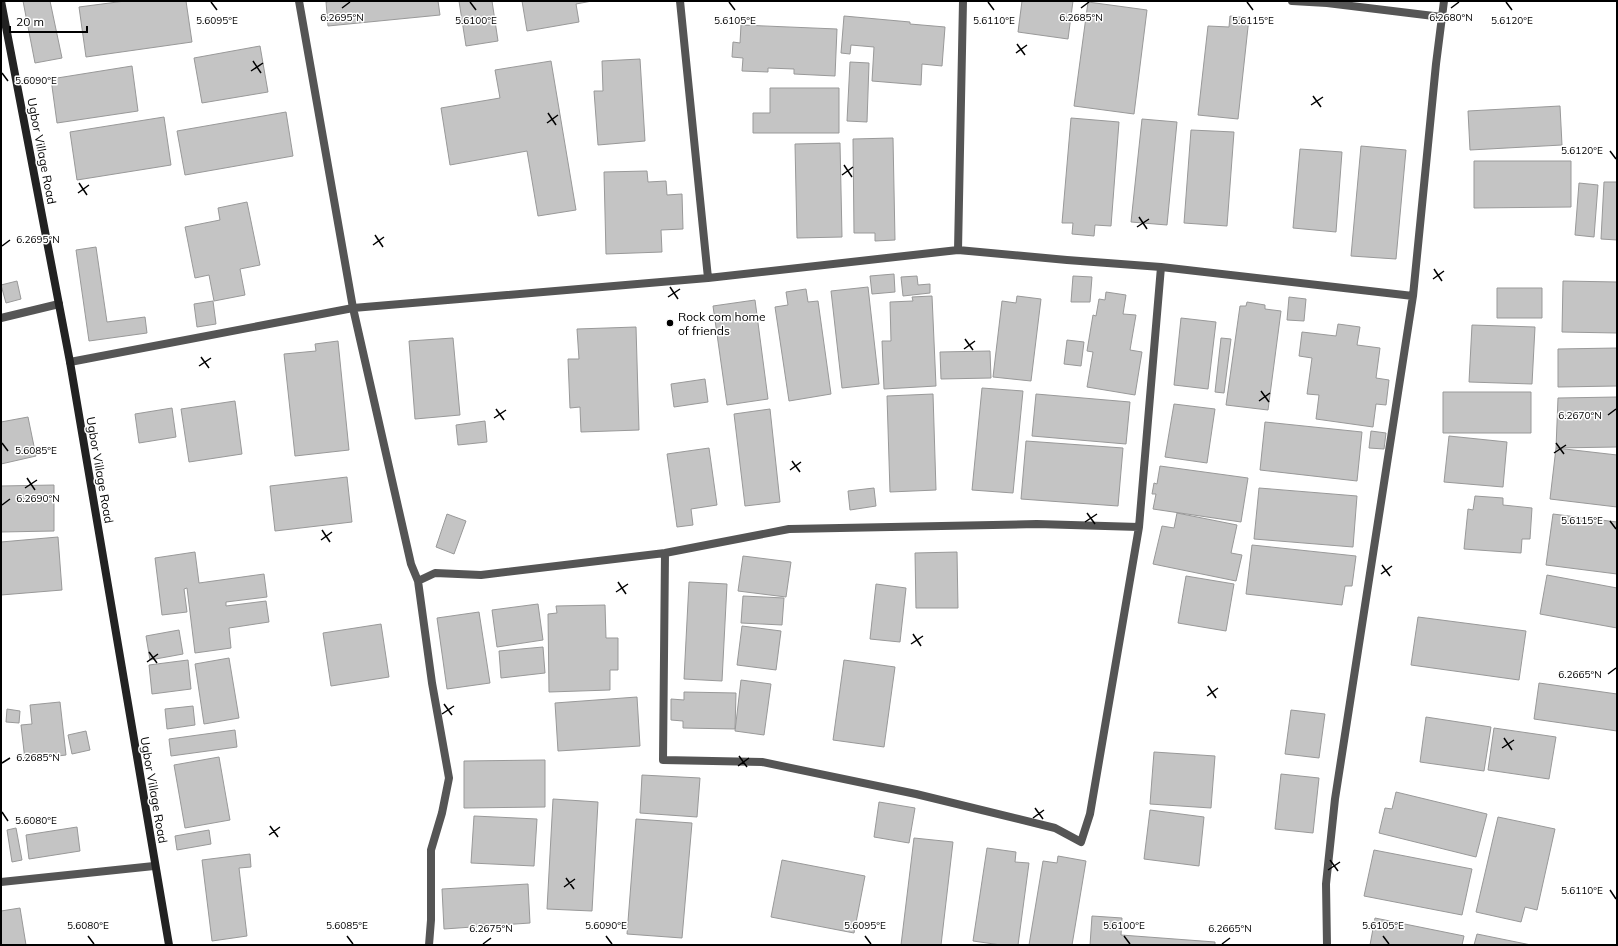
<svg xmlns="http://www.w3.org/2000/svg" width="1618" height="946" viewBox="0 0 1618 946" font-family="Mulish,sans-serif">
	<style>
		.building { fill: #c4c4c4; stroke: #999 }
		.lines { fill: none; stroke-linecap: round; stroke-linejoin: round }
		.street { stroke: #555; stroke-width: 8 }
		.secondary { stroke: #222; stroke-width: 8 }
		.ticks { fill: none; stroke: #000; stroke-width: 1.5 }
		.poi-dot { fill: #000; stroke: #fff; stroke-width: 1.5 }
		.labels { text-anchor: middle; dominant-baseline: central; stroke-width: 3; stroke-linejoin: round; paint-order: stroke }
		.street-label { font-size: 12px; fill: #000; stroke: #fff }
		.poi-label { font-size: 12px; fill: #000; stroke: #fff; text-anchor: start }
		.ticks-label { font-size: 10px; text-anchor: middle; fill: #000; stroke: #fff; stroke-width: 3; stroke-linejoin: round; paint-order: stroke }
	</style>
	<rect width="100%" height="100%" fill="#fff"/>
	<path class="building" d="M23,1H50L62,58L35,63Z
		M125,1H186L192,42L86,57L79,7Z
		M331,1H438L440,15L328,26L326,2Z
		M459,1H492L498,41L466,46Z
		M522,1H592L576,4L579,22L527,31Z
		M1022,1H1073L1068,39L1018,32Z
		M1088,2L1147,10L1134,114L1074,106Z
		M844,16L910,22V24L945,27L942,66L922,64L921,85L872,81L874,47L851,45L850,54L841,53Z
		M1230,16L1249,18L1238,119L1198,115L1208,26L1229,27Z
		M741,25L837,29L835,76L794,74V69L768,68V72L742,71L743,58L732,57L733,42L740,43Z
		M260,46L268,92L202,103L194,58Z
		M640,59L645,141L598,145L594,91H603L602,61Z
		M551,61L576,210L538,216L527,151L450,165L441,108L500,98L495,70Z
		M850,62L869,63L867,122L847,121Z
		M132,66L138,111L57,123L51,79Z
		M770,88H839V133H753V113H770Z
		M1560,106L1562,145L1470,150L1468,111Z
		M286,112L293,156L185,175L177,131Z
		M164,117L171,165L77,180L70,132Z
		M1071,118L1119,122L1111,226L1095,225L1094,236L1072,234L1073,223H1062Z
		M1142,119L1177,122L1167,225L1131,222Z
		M1191,130L1234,132L1227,226L1184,223Z
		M893,138L895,240L875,241V233H854L853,139Z
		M840,143L842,237L797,238L795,144Z
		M1361,146L1406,150L1396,259L1351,256Z
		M1300,149L1342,152L1336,232L1293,228Z
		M1474,161H1571V207L1474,208Z
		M647,171L648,182L666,181L667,195L682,194L683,229L661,230L662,252L606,254L604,172Z
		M1604,182H1617V240L1601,239Z
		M1579,183L1598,185L1594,237L1575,235Z
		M247,202L260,265L240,269L245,295L214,301L209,275L195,278L185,227L220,220L218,208Z
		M96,247L107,322L145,317L147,333L89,341L76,250Z
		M894,274L895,292L872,294L870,276Z
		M917,276L918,285L930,284V293L903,296L901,277Z
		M1073,276L1092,277L1090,302H1071Z
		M17,281L21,299L6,303L1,285Z
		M1563,281L1617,282V333L1562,332Z
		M868,287L879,384L842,388L831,291Z
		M1497,288H1542V318H1497Z
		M806,289L808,302L818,301L831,394L789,401L775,307L788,305L786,292Z
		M1106,292L1126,295L1123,314L1136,315L1130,350L1142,352L1135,395L1087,387L1093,352L1087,351L1093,315L1096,316L1099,299L1105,300Z
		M932,296L936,386L884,389L882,341H891L890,302L913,301L912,297Z
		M1017,296L1041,299L1031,381L993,377L1002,301L1016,303Z
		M1289,297L1306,299L1304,321L1287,320Z
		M755,300L768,399L727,405L713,306Z
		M213,301L216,324L197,327L194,304Z
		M1247,302L1265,305V309L1281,311L1268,410L1226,405L1240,306H1246Z
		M1181,318L1216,322L1208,389L1174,385Z
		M1338,324L1360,327L1357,345L1380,348L1376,378L1389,380L1386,405L1376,404L1373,427L1316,419L1319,395L1307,394L1312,358L1299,356L1302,332L1336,336Z
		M1472,325L1535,327L1532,384L1469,382Z
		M636,327L639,430L581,432L580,407L570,408L568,359H579L577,329Z
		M453,338L460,415L415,419L409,341Z
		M1221,338L1231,339L1224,393L1215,392Z
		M1067,340L1084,342L1081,366L1064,364Z
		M338,341L349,450L295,456L284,354L316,351L315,344Z
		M1617,348V386L1558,387V349Z
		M990,351L991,378L941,379L940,352Z
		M705,379L708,402L674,407L671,384Z
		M982,388L1023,391L1013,493L972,490Z
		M1443,392H1531V433H1443Z
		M933,394L936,490L890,492L887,396Z
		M1036,394L1130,402L1126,444L1032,436Z
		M1617,397V447L1556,448L1558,398Z
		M235,401L242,454L189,462L181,409Z
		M1174,404L1215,409L1207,463L1165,457Z
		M172,408L176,437L139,443L135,414Z
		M770,409L780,502L745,506L734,414Z
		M28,417L36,456L1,464V422Z
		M485,421L487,442L458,445L456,425Z
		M1265,422L1362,432L1357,481L1260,470Z
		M1371,431L1386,433L1384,449L1369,448Z
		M1449,436L1507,442L1503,487L1444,482Z
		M1026,441L1123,448L1118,506L1021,499Z
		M709,448L717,505L691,509L693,525L677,527L667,454Z
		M1556,448L1617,455V507L1550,499Z
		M1160,466L1248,478L1241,522L1153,509L1156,494H1152L1154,483L1157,484Z
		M347,477L352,522L275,531L270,486Z
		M54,485V531L1,532V486Z
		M874,488L876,506L850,510L848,491Z
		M1259,488L1357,496L1353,547L1254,539Z
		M1475,496L1503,498V505L1532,508L1530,539H1522L1521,553L1464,549L1468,509L1473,510Z
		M1177,513L1237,525L1231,553L1242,555L1236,581L1153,564L1162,526L1174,528Z
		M447,514L466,521L454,554L436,547Z
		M1553,514L1617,522V574L1546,565Z
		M58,537L62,590L1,595V542Z
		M1252,545L1356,556L1352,586H1345L1342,605L1246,594Z
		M195,552L199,583L264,574L267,597L226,602V606L266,601L269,622L229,628L231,648L195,653L187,588L184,589L187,612L162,615L155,558Z
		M957,552L958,608H916L915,553Z
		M743,556L791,562L786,597L738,591Z
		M1547,575L1617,588V628L1540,614Z
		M1186,576L1234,584L1226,631L1178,623Z
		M689,582L727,584L722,681L684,679Z
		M876,584L906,588L900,642L870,639Z
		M743,596L784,598L782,625L741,623Z
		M538,604L543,640L497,647L492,610Z
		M605,605L606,638H618V670H610V690L549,692L548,614L557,613L556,606Z
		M479,612L490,683L447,689L437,618Z
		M1418,617L1526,631L1519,680L1411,665Z
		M381,624L389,677L331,686L323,633Z
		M742,626L781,631L776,670L737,665Z
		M179,630L183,654L150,660L146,636Z
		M543,647L545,673L501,678L499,651Z
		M229,658L239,718L204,724L195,664Z
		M188,660L191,689L152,694L149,665Z
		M844,660L895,667L884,747L833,740Z
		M741,680L771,684L764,735L735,731Z
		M1539,683L1617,694V731L1534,719Z
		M684,692L736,693L735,729L683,728V721L671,720V699L684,700Z
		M637,697L640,746L558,751L555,703Z
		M60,702L66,755L25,760L21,725L32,724L30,705Z
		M193,706L195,725L167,729L165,709Z
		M7,709L20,711L19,723L6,722Z
		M1291,710L1325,714L1319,758L1285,754Z
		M1426,717L1491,727L1484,771L1420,762Z
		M1494,728L1556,737L1549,779L1488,770Z
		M235,730L237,747L171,756L169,739Z
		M86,731L90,750L72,754L68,735Z
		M1154,752L1215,756L1211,808L1150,804Z
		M219,757L230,820L185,828L174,765Z
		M545,760V807L464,808V761Z
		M1281,774L1319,778L1313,833L1275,829Z
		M642,775L700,778L697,817L640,813Z
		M1396,792L1487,814L1476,857L1379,833L1385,808L1392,809Z
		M553,799L598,802L592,911L547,909Z
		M879,802L915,808L909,843L874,837Z
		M1150,810L1204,817L1199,866L1144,859Z
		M474,816L537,819L534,866L471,863Z
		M1498,817L1555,829L1537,910L1525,907L1521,922L1476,912Z
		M636,819L692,823L682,938L627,934Z
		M77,827L80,851L29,859L26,835Z
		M16,828L22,860L12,862L7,830Z
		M209,830L211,844L177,850L175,836Z
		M914,838L953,842L941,945H901Z
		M987,848L1016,852L1015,862L1029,863L1018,945H1001L973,941Z
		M1374,850L1472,869L1462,915L1364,896Z
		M250,854L251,867L239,868L247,936L212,941L202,860Z
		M1058,856L1086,861L1072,945H1029L1043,861L1057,863Z
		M782,860L865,876L854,933L771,917Z
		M528,884L530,923L444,929L442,889Z
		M20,908L26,945H1V911Z
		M1092,916L1122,918L1121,935L1215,942V945H1090Z
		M1375,918L1464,936L1462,945H1370Z
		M1477,934L1531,945H1474Z"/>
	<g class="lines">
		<path class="street" d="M299,1L353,308L411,564L418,581L435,573L481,575L665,553L789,529L1037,524L1139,527
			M680,1L708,278
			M1292,1L1327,3L1442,17
			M958,250L963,1
			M1,318L59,304
			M70,362L353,308L708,278L958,250L1067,260L1161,267L1413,296
			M665,553L663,760L762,762L916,794L1055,828L1081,842L1090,814L1139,527L1161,267
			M418,581L432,683L449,778L442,813L431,850V920L429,945
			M1,882L154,866
			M1327,945L1326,884L1335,799L1413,296L1436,64L1444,1"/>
		<path class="secondary" d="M1,1L70,362L169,945"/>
	</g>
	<path class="ticks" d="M211,2L217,10M470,2L476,10M729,2L735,10M988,2L994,10M1247,2L1253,10M1506,2L1512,10M342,8L350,2M1081,8L1089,2M1451,8L1459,2M1017,44L1025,55M1016,53L1027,45M253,61L261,73M251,71L263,63M2,73L8,81M1313,96L1321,107M1311,105L1323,97M548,113L556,125M547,123L558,115M1610,151L1616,159M844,165L852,177M842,175L853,167M79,183L87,195M78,193L89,185M1139,217L1147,229M1137,227L1149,219M375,235L383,247M373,245L384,237M2,246L10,240M1434,269L1442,281M1433,279L1444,271M670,287L678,299M668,297L680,289M965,339L973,350M964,349L975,341M201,357L209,368M199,366L211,358M1261,391L1269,402M1259,401L1270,393M496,409L504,420M1608,415L1616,409M494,418L506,410M2,443L8,451M1556,443L1564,454M1554,453L1566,445M792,461L800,472M790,470L801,462M27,478L35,490M25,488L37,480M2,505L10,499M1087,513L1095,524M1610,521L1616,529M1085,522L1097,514M322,530L330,542M321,540L332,532M1382,565L1390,576M1381,574L1392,566M618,582L626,594M616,592L628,584M913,634L921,646M911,644L923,636M149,652L157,663M147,662L158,654M1608,674L1616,668M1208,686L1216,698M1207,696L1218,688M444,704L452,715M442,714L454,706M1504,738L1512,750M1502,748L1514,740M739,756L747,767M2,763L10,758M738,766L749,758M1035,808L1043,819M2,812L8,821M1033,818L1044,810M270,826L278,837M269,835L280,827M1330,860L1338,871M1328,870L1340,862M566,878L574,889M564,887L575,879M1610,890L1616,899M88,936L94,944M347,936L353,944M606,936L612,944M865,936L871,944M1124,936L1130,944M1383,936L1389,944M483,944L491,938M1222,944L1230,938"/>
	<circle class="poi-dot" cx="670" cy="323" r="4"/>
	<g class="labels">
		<g class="street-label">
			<text transform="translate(42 151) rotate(79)">Ugbor Village Road</text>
			<text transform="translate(100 470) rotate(80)">Ugbor Village Road</text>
			<text transform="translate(154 790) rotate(80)">Ugbor Village Road</text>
		</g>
		<g class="poi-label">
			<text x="678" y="316">Rock com home<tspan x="678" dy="14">of friends</tspan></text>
		</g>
	</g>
	<g class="ticks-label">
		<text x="1081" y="21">6.2685°N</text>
		<text x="1451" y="21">6.2680°N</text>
		<text x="342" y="21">6.2695°N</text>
		<text x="217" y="24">5.6095°E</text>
		<text x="476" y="24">5.6100°E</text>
		<text x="735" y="24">5.6105°E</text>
		<text x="994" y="24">5.6110°E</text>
		<text x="1253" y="24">5.6115°E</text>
		<text x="1512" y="24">5.6120°E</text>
		<text x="36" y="84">5.6090°E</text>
		<text x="1582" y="154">5.6120°E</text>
		<text x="38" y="243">6.2695°N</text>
		<text x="1580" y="419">6.2670°N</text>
		<text x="36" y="454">5.6085°E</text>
		<text x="38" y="502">6.2690°N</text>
		<text x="1582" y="524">5.6115°E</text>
		<text x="1580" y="678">6.2665°N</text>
		<text x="38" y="761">6.2685°N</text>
		<text x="36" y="824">5.6080°E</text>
		<text x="1582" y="894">5.6110°E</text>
		<text x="88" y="929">5.6080°E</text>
		<text x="347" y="929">5.6085°E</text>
		<text x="606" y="929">5.6090°E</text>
		<text x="865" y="929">5.6095°E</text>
		<text x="1124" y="929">5.6100°E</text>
		<text x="1383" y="929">5.6105°E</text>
		<text x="491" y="932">6.2675°N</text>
		<text x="1230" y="932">6.2665°N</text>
	</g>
	<rect width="1618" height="946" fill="none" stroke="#000000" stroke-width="4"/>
	<path d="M10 26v6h77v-6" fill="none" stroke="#000000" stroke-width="2"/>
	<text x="16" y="26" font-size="12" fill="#000000" stroke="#ffffff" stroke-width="3" paint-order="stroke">20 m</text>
</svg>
